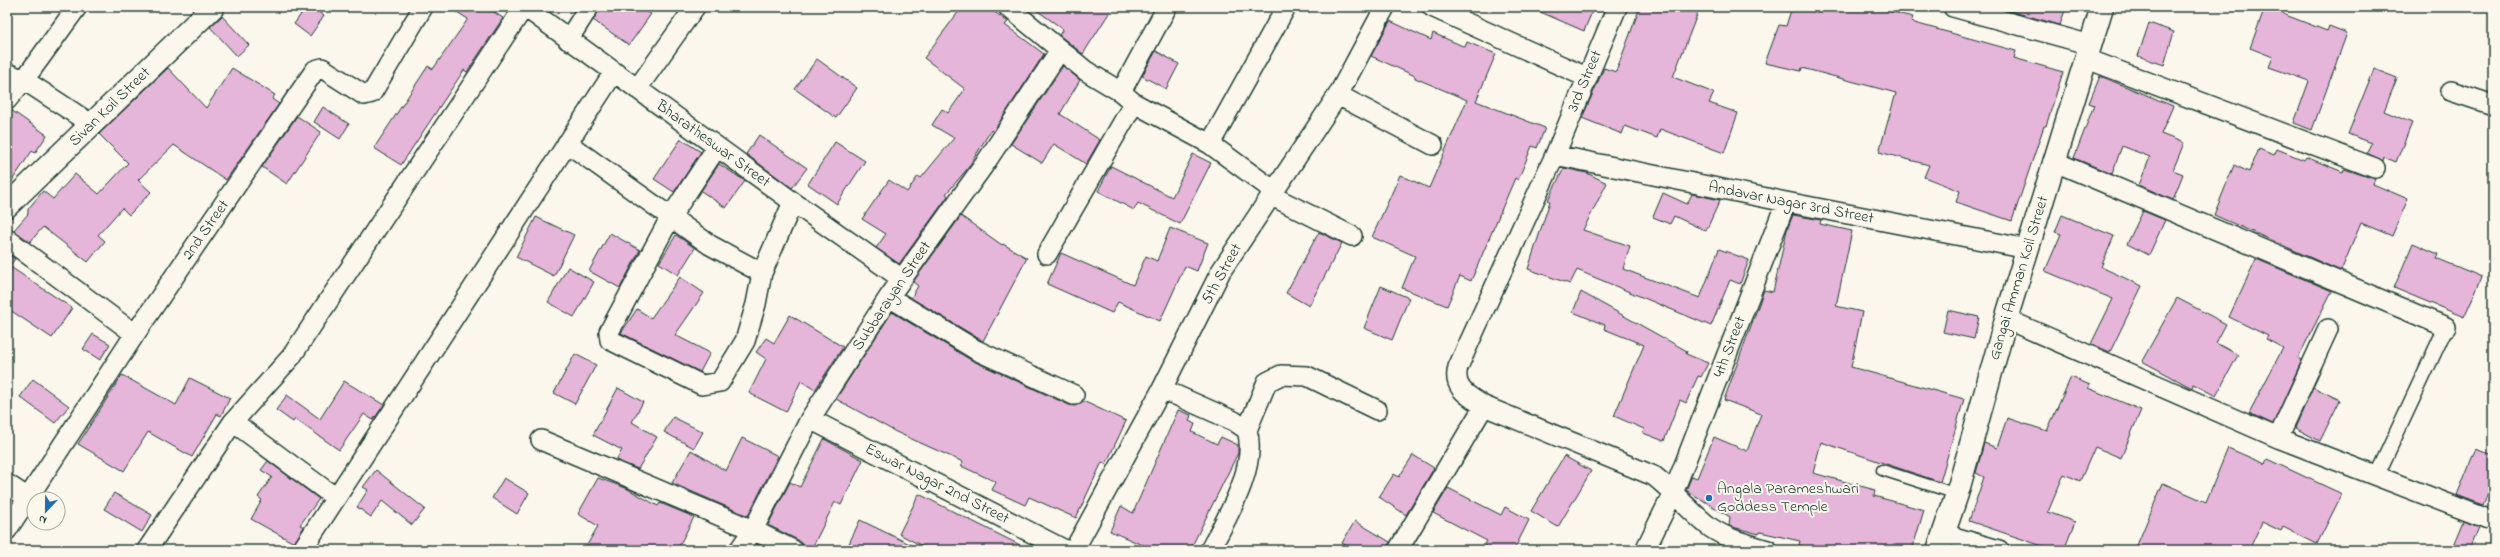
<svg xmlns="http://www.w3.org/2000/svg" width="2500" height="557" viewBox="0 0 2500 557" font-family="'Indie Flower',sans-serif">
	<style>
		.building { fill: #e5b6d9; stroke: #1f3d34 }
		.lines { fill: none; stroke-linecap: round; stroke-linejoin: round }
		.service-casing { stroke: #1f3d34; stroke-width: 13 }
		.pedestrian-casing { stroke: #1f3d34; stroke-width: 17 }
		.minor-casing { stroke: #1f3d34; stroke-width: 22 }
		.tertiary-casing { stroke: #1f3d34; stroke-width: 25 }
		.service { stroke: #fbf7ec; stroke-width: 10 }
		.pedestrian { stroke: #fbf7ec; stroke-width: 14 }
		.minor { stroke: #fbf7ec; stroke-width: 19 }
		.tertiary { stroke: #fbf7ec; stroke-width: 22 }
		.poi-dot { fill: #1f6fb2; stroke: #fbf7ec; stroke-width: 1.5 }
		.labels { text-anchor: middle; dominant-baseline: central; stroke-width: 4; stroke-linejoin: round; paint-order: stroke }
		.street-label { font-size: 16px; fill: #1f3d34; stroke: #fbf7ec }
		.poi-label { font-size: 16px; fill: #1f3d34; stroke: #fbf7ec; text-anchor: start }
	</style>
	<rect width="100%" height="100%" fill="#fbf7ec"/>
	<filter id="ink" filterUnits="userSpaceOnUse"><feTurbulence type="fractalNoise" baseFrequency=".025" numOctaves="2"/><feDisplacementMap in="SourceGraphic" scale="8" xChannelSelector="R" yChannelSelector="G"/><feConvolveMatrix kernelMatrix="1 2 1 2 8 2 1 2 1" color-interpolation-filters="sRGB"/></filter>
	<g filter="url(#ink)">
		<path class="building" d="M306,7H312L324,16L310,36L294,24Z
			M449,7H486L503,18L467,72L464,70L401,165L374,148L428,66L433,69L468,19Z
			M600,7H640L651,14L629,45L593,20Z
			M962,7H988L1008,22L1005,25L1044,54L993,132L991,130L968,168L946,194L948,196L899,264L876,248L886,234L862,219L889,180L907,192L918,176L921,178L954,138L932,125L942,109L948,113L965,89L924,58Z
			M1032,7H1113L1083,54L1059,35L1063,29Z
			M1529,7H1594L1584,31Z
			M1640,7H1700L1673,77L1714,93L1709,103L1738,113L1724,153L1660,129L1657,138L1625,126L1622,134L1582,118L1604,68L1616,72Z
			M1792,7H1872L1913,17L1911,22L2016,51L2014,58L2063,72L2046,126H2044L2012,221L1956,202L1960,191L1924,177L1929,165L1879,152L1896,93L1802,68L1801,71L1765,63L1779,25L1786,26Z
			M1996,7H2066L2060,25Z
			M2265,7H2286L2283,14L2327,31L2329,26L2347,33L2312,130L2294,123L2309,81L2269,67L2273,57L2250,48Z
			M222,16L249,45L237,56L210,27Z
			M1390,21L1431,40L1433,33L1465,47L1467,42L1496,54L1476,101L1545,128L1537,148L1532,146L1518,180L1515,178L1471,281L1460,276L1447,306L1402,288L1415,256L1372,237L1400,175L1429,188L1467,100L1415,78V76L1371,56Z
			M2149,23L2174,32L2164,65L2138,56Z
			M1156,51L1179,64L1166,89L1142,76Z
			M817,59L857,88L836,118L795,89Z
			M1063,66L1080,80L1060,114L1100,140L1086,164L1054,144L1042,163L1011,144Z
			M168,68L206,108L232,68L275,95L272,99L279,104L226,180L174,145L138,180L151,192L129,215L122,208L98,235L105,241L88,262L43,227L30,242L14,230L28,214V209L43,191L53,199L75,174L99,194L128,163L99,134Z
			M2374,69L2397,78L2384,111L2412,123L2396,162L2384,157L2383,161L2367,153L2371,143L2348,134Z
			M2100,76L2173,106L2161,134L2184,143L2173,170L2183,174L2173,200L2139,185L2150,157L2122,146L2112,174L2074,158L2094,105L2089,103Z
			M323,107L349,124L340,139L314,122Z
			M11,110L47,135L35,153L32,151L7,188V111Z
			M297,116L321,132L287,184L262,167Z
			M759,135L807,168L792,188L746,154Z
			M681,139L701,152L674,192L654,179Z
			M835,142L865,161L837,204L808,184Z
			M2259,149L2274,155L2277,149L2304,160L2306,157L2343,172L2344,169L2375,179L2373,184L2408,199L2392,236L2361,223L2341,271L2214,215L2234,165L2249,172Z
			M1193,154L1211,163L1180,224L1138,203L1134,210L1098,191L1111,166L1172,197Z
			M719,164L745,181L726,208L701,191Z
			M1564,168L1587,173L1607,183L1583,230L1630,246L1623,269L1700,298L1719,249L1749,260L1740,284L1730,280L1711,326L1577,270L1570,284L1528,269L1550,201L1548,200Z
			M1663,193L1687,204L1692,194L1720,200L1706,231L1674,216L1670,224L1653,217Z
			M2143,211L2165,220L2149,255L2127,244Z
			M1793,215L1821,220L1820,224L1852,231L1836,306L1862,312L1851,367L1964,399L1940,482L1821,442L1813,473L1875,490L1874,496L1924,510L1912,550H1815L1799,545L1800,541L1760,532L1759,534L1729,526L1730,517L1686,490L1692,476L1697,478L1714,437L1747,451L1761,414L1724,400L1764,290L1773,292L1787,230Z
			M2062,215L2114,236L2101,267L2142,286L2110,352L2091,344L2113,299L2045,271L2061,234L2055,232Z
			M961,216L1002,245L1003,244L1027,258L983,341L911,298L918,286L913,282Z
			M536,217L574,235L554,276L516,257Z
			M1170,228L1208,243L1197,271L1185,266L1160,321L1118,302L1112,313L1047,284L1061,253L1133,285L1146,256L1157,261Z
			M1319,232L1342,243L1309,306L1286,293Z
			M610,233L640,250L620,288L589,271Z
			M676,235L695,248L678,275L659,263Z
			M2413,243L2438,254L2436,258L2482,277L2464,317L2394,288Z
			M7,253L15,259L9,266L72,308L52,338L7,308Z
			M2256,259L2332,291L2298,358L2302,360L2273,424L2249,413L2283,348L2266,339L2268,336L2229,317Z
			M568,267L594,282L574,317L548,302Z
			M680,277L704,293L675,335L710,353L700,372L621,333L637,309L651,318Z
			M1381,286L1409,298L1392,340L1364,328Z
			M1581,292L1687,351L1686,354L1708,363L1701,377L1698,376L1686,403L1680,400L1664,441L1643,433L1644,429L1614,416L1644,345L1604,329L1605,325L1573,312Z
			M2177,298L2226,324L2216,343L2238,355L2216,396L2193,384L2192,388L2142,361Z
			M1948,310L1979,317L1974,339L1943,332Z
			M892,312L971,360L1069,405L1075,406L1083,401L1126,421L1106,464L1102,462L1076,518L1029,497L1025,505L992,490L996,482L961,466L963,462L896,432L836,399Z
			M790,315L843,347L815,390L801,381L786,412L749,393L766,359L756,352L766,338L774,343Z
			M93,334L110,344L100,360L83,349Z
			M575,354L596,365L575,404L554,393Z
			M122,375L176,405L190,378L230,398L221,416L217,414L192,457L148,432L124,471L78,444Z
			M2071,377L2090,385L2088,388L2141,410L2121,458L2095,447L2080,481L2064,474L2048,512L2075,522L2064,550H2054L1969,521L1984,477L1976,473L1984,443L1997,448L2007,418L2047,431Z
			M33,379L69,406L55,423L20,397Z
			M344,381L384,405L373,420L364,414L339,450L295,419L293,422L276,410L287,395L320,419Z
			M2313,387L2340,400L2320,441L2295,428Z
			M618,388L643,402L632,422L657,437L638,469L616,460L622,450L593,435Z
			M1178,410L1191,415L1189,421L1195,424L1192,432L1217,444L1221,437L1238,445V453L1190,550H1154L1110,531L1121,506L1133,513Z
			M673,417L703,432L694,448L664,432Z
			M742,438L778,456L748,516L672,483L691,450L726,471Z
			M824,439L863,460L841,505L835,502L811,550L798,540L768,525L790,482L800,487Z
			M2228,448L2265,464L2267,459L2342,494L2317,544L2283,527L2281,531L2262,522L2249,550H2135L2163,483L2206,502Z
			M2476,448L2493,455V481L2483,505L2457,495Z
			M1413,455L1434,468L1406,515L1379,497L1394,474L1399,477Z
			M1564,456L1591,471L1558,527L1531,511Z
			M268,461L319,499L300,525L304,527L294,543L251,519L262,500L258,497L272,477L261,470Z
			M376,470L425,509L412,525L382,501L371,517L357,507L368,490L363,487Z
			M504,478L529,493L517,514L492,498Z
			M598,478L626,488L658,506L660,503L694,517L677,550H596L587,545L598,526L578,514Z
			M1448,488L1501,515L1505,507L1529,520L1514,550H1482L1487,541L1433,513Z
			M114,493L152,515L142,532L104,509Z
			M919,494L956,513L1030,550H930L899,534Z
			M860,520L922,550H846Z
			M1355,521L1390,542L1387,550H1354L1342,543Z
			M2464,521L2479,527L2470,550H2452Z"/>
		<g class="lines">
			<g class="service-casing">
				<path id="service" d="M1882,470L1957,494"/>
			</g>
			<g class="pedestrian-casing">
				<path id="pedestrian" d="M2377,475L2446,327"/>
			</g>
			<g class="minor-casing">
				<path id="minor" d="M525,7L793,202L902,279
					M1008,7L1086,71L1121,92L1134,103L1210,144L1273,190
					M1432,7L1586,77
					M1617,7L1555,155L1458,367C1452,388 1468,396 1484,406L1654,476C1673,491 1688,509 1706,524C1722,538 1748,544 1768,550
					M1953,7L2091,45
					M568,40L589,7
					M2087,59L2375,168
					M7,73L24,80L91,124
					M637,89L695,7
					M2451,91L2493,105
					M1121,92L1167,7
					M1338,95L1433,145
					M7,100L24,80L77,7
					M567,143L710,245L762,273
					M1210,144L1286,7
					M717,147L670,218L609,332L610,340L702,385L720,382L745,341L756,304L762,273L793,202
					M1555,155L1786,202L2028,249
					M2053,161L2446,327
					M1270,195L1352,236
					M7,239L135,334
					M1047,254L1134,103
					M889,297L976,350L1074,395
					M2006,319L2278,438L2493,521
					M1162,389L1234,421L1247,430C1258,467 1227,517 1210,550
					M810,419L1065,550
					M233,422L336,498
					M1247,430L1267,382L1281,375L1307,376L1377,410
					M2278,438L2328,329
					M541,440L753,530L793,550
					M7,484L28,498
					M7,530L135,334L315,70L322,68L364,95L372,93L423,7
					M1944,534L1999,550
					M147,550L233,422L291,357L524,7
					M302,550L614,72
					M739,550L753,530L810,419L889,297L984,165L1060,50
					M1074,550L1162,389L1221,271L1338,95L1385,7
					M1398,550L1484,406
					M1645,550L1674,491L1786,202"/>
			</g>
			<g class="tertiary-casing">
				<path id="tertiary" d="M7,206L213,7
					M1938,550L1957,494L2006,319L2102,7"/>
			</g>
			<use href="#service" class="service"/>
			<use href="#pedestrian" class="pedestrian"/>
			<use href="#minor" class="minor"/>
			<use href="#tertiary" class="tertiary"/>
		</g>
	</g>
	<circle class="poi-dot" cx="1709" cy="498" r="4"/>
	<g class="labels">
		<g class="street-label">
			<text transform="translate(1585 81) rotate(-67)">3rd Street</text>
			<text transform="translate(110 107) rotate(-44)">Sivan Koil Street</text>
			<text transform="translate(713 144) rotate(36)">Bharatheswar Street</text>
			<text transform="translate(1791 203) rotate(11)">Andavar Nagar 3rd Street</text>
			<text transform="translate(206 230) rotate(-55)">2nd Street</text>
			<text transform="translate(1222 274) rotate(-61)">5th Street</text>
			<text transform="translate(2019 278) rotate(-73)">Gangai Amman Koil Street</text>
			<text transform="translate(892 296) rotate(-56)">Subbarayan Street</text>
			<text transform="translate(1730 347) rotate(-69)">4th Street</text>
			<text transform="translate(937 484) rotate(27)">Eswar Nagar 2nd Street</text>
		</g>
		<g class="poi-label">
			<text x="1717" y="489">Angala Parameshwari<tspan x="1717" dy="18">Goddess Temple</tspan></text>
		</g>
	</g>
	<rect width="2500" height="557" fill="none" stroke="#fbf7ec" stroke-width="24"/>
	<rect x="12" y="12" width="2476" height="533" fill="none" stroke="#1f3d34" stroke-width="1.5" filter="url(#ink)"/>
	<g transform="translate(46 511) rotate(202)"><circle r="19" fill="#fbf7ec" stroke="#a3ada2"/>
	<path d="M0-3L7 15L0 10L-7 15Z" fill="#1f6fb2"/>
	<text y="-6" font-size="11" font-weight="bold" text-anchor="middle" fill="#1f3d34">N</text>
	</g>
</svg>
